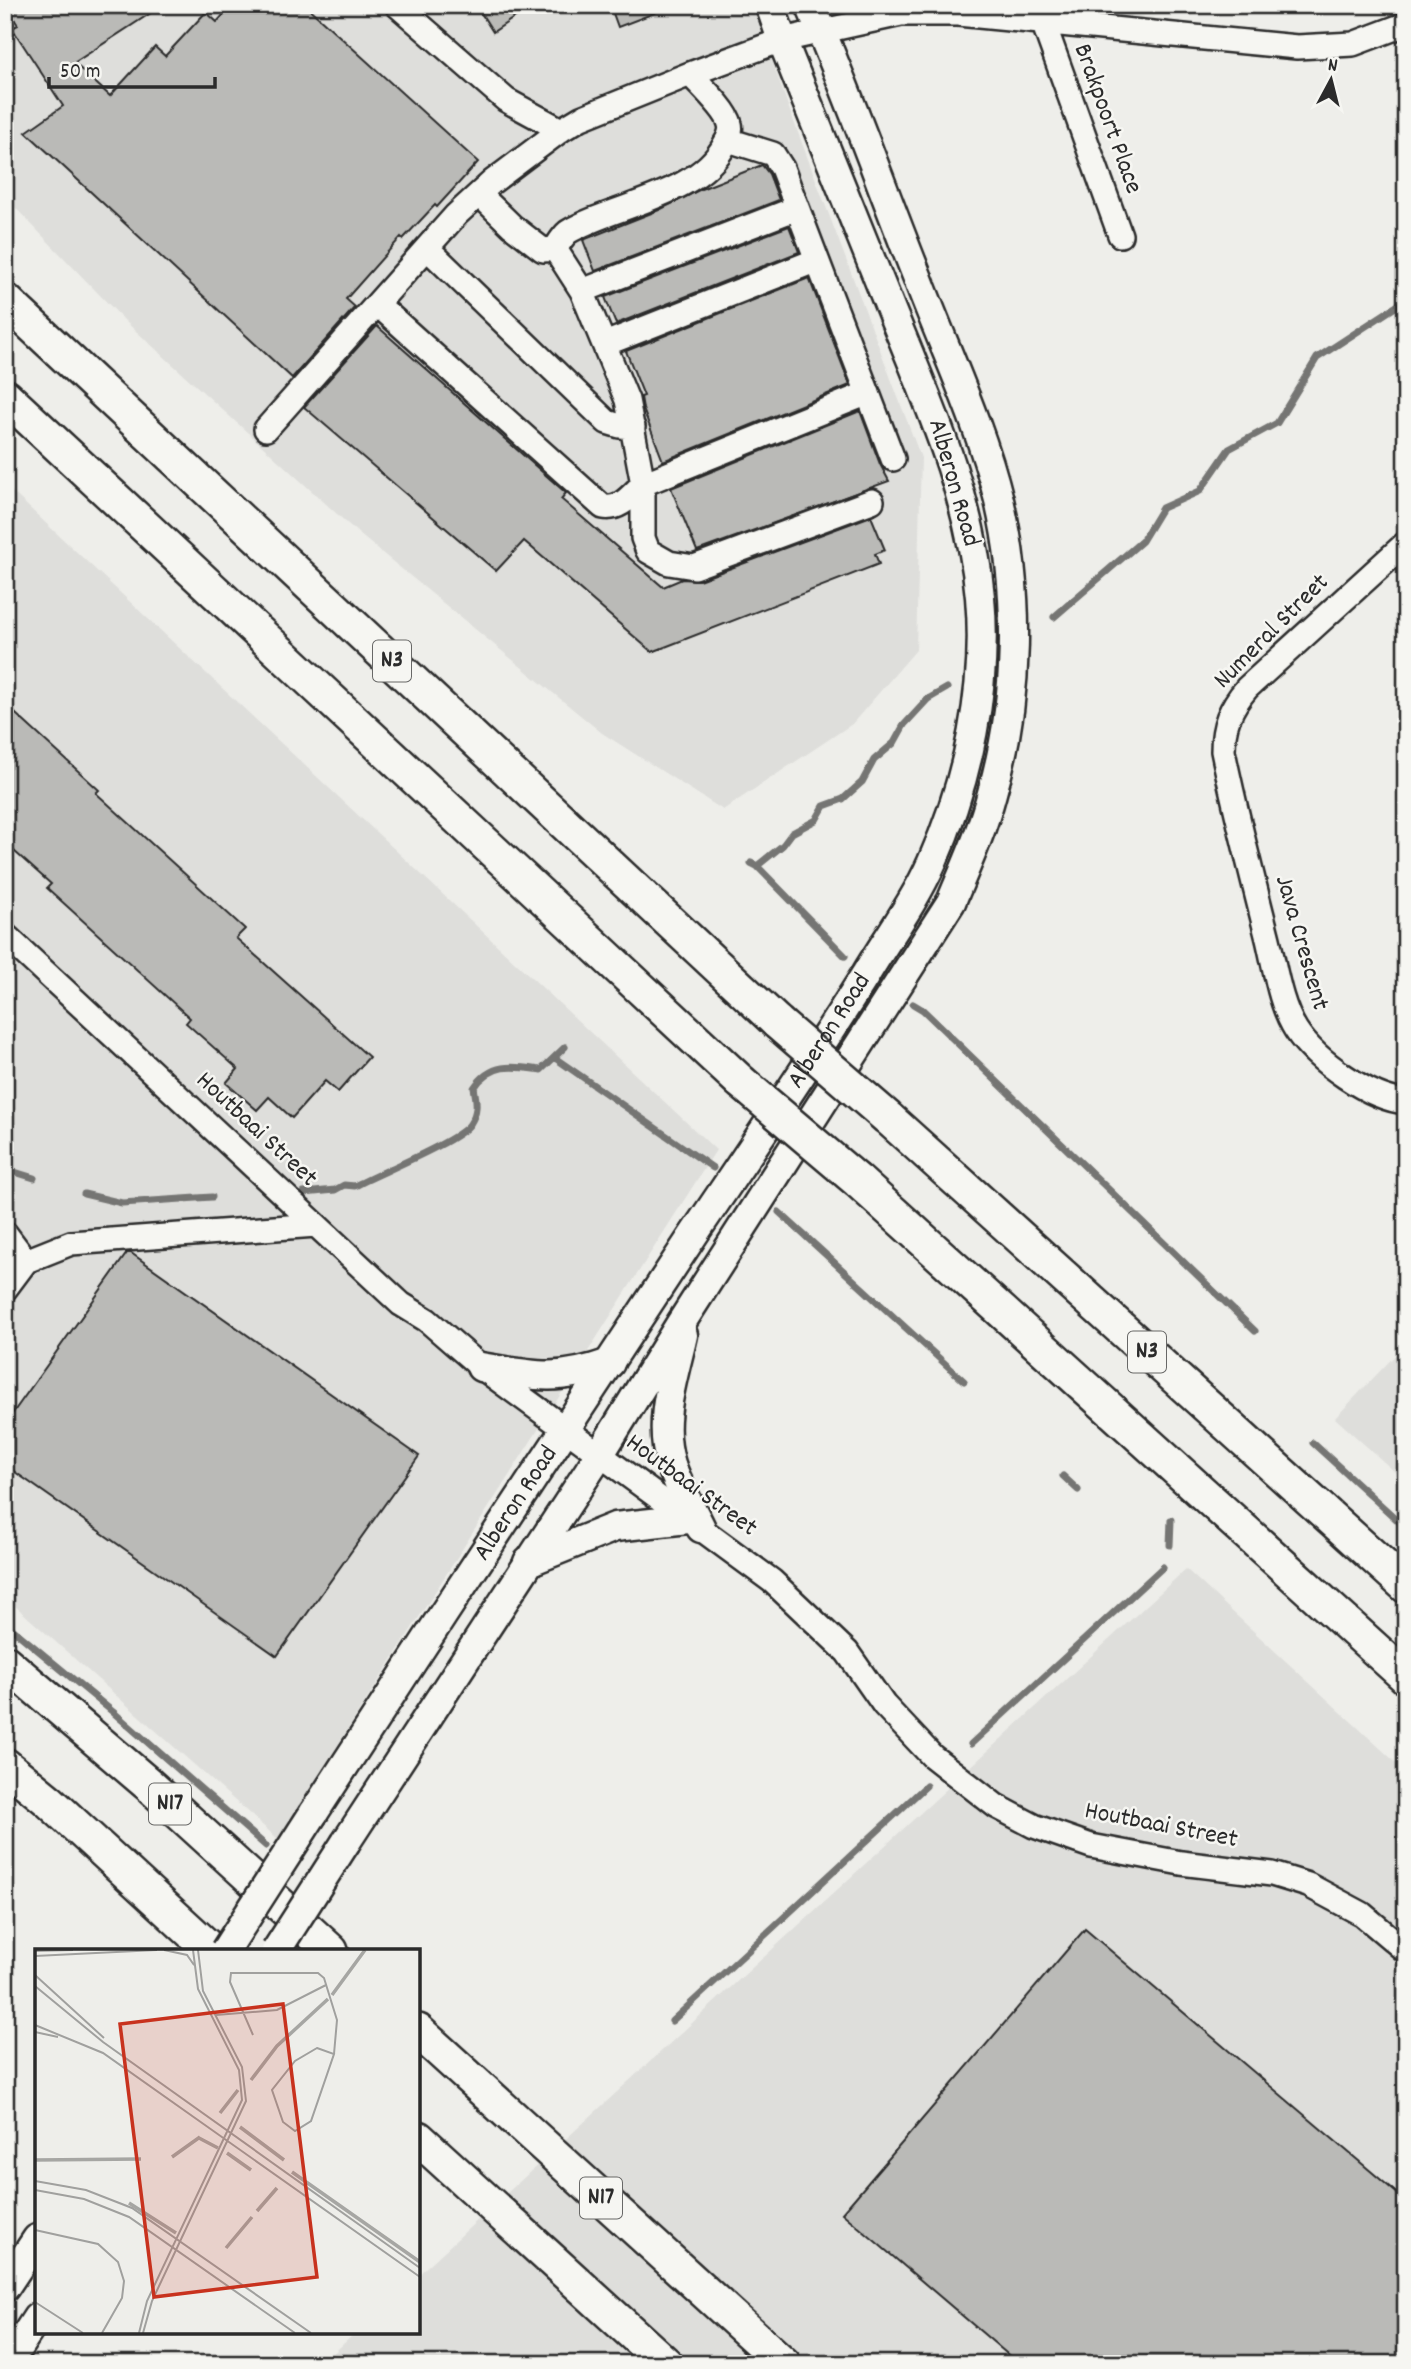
<svg xmlns="http://www.w3.org/2000/svg" width="1411" height="2369" viewBox="0 0 1411 2369" font-family="Dekko,sans-serif">
	<style>
		.built { fill: #dededb }
		.lines { fill: none; stroke-linecap: round; stroke-linejoin: round }
		.stream { stroke: #757573; stroke-width: 7 }
		.building { fill: #babab7; stroke: #2b2b2b; stroke-width: 2 }
		.minor-casing { stroke: #2b2b2b; stroke-width: 28 }
		.major-casing { stroke: #2b2b2b; stroke-width: 33 }
		.highway-casing { stroke: #2b2b2b; stroke-width: 38 }
		.minor { stroke: #f6f6f2; stroke-width: 23 }
		.major { stroke: #f6f6f2; stroke-width: 28 }
		.highway { stroke: #f6f6f2; stroke-width: 33 }
		.major-bridge-casing { stroke: #2b2b2b; stroke-width: 33; stroke-linecap: butt }
		.highway-bridge-casing { stroke: #2b2b2b; stroke-width: 38; stroke-linecap: butt }
		.major-bridge { stroke: #f6f6f2; stroke-width: 28 }
		.highway-bridge { stroke: #f6f6f2; stroke-width: 33 }
		.labels { text-anchor: middle; dominant-baseline: central; stroke-width: 5; stroke-linejoin: round; paint-order: stroke }
		.shield { fill: #f6f6f2; stroke: #686867; stroke-width: 2 }
		.shield-label { font-size: 24px; font-weight: bold; fill: #2b2b2b }
		.street-label { font-size: 26px; fill: #2b2b2b; stroke: #f6f6f2 }
		.inset-river { fill: none; stroke: #a6a6a3; stroke-width: 3.5 }
		.inset-road { fill: none; stroke: #a0a09e; stroke-width: 2 }
		.view { fill: #c8321e; fill-opacity: 0.15; stroke: #c8321e; stroke-width: 3.5 }
		.inset-edge { fill: none; stroke: #2b2b2b; stroke-width: 3.5 }
	</style>
	<rect width="100%" height="100%" fill="#eeeeea"/>
	<filter id="ink" filterUnits="userSpaceOnUse"><feTurbulence type="fractalNoise" baseFrequency=".0143" numOctaves="2"/><feDisplacementMap in="SourceGraphic" scale="14" xChannelSelector="R" yChannelSelector="G"/><feConvolveMatrix kernelMatrix="1 2 1 2 8 2 1 2 1" color-interpolation-filters="sRGB"/></filter>
	<g filter="url(#ink)">
		<path class="built" d="M5,5H752L791,114L921,458L916,650L852,724L723,810L602,733L359,534L126,322L5,197Z
			M5,485L716,1150L278,1839L5,1597Z
			M1406,1344V1482L1335,1418Z
			M1186,1569L1406,1772V2364H322L356,2332H418V2275Z"/>
		<g class="lines">
			<path class="stream" d="M1054,617L1142,541L1162,508L1200,491L1229,449L1277,423L1317,358L1406,300
				M751,863L757,866L845,956
				M757,866L783,845L792,833L816,820L824,806L843,799L862,782L874,760L894,743L904,725L928,699L947,688
				M913,1004L923,1010L1255,1331
				M555,1058L713,1168
				M5,1169L34,1178
				M304,1193L335,1190L344,1185L355,1186C377,1174 459,1141 470,1124C478,1112 477,1102 474,1088C491,1062 513,1066 541,1070L565,1047
				M84,1194L122,1203L212,1197
				M779,1212L964,1381
				M1313,1443L1406,1528
				M1063,1476L1078,1490
				M1170,1545L1171,1520
				M5,1623L113,1712L266,1846
				M971,1744L1163,1567
				M672,2021L926,1786"/>
		</g>
		<path class="building" d="M5,5H163L74,63L110,96L155,47L165,56L206,12L217,22L232,5H305L478,162L437,207L435,205L403,239L401,237L346,299L355,307L292,378L26,132L63,106L12,28L18,25Z
			M476,5H533L493,32Z
			M610,5H670V7L618,27Z
			M762,165L769,174L779,200L595,271L583,240L659,210L701,189Z
			M789,226L799,252L616,324L615,322L605,297Z
			M809,278L850,385L663,461L643,409L641,397L644,396L626,351Z
			M377,326L566,493L561,499L663,587L682,579L699,580L871,516L885,550L875,554L879,564L652,652L524,541L496,571L304,407Z
			M860,411L880,464L889,481L697,551L671,488Z
			M5,704L99,790L96,793L245,929L236,938L369,1057L338,1092L325,1081L292,1118L269,1097L257,1110L226,1083L238,1069L186,1023L190,1018L47,888L51,884L5,843Z
			M127,1253H131L419,1456L277,1656L5,1465V1424Z
			M1085,1929L1406,2201V2364H1019L842,2213Z"/>
		<g class="lines">
			<g class="minor-casing">
				<path id="minor" d="M397,5L506,100L561,130
					M1038,8L1120,235
					M728,140L773,154L782,168L893,459
					M479,194L512,226L543,250L555,249C559,243 563,236 568,232C612,205 699,196 725,144C728,139 732,131 730,124C727,110 700,85 690,74
					M427,248L607,422L620,426L633,427
					M555,249L582,291L627,400L643,484V538L648,551L669,563L694,567L872,501
					M582,291L797,208
					M377,304L603,507C621,510 631,495 643,484L868,393
					M605,344L817,260
					M266,429L456,215L492,182L561,130L581,118L690,74L782,40L901,14H958L1297,47L1353,44L1406,24
					M1406,543L1247,688C1230,708 1223,725 1223,751C1236,814 1252,876 1268,939C1275,968 1280,1005 1296,1030C1316,1061 1370,1099 1406,1102
					M5,935L401,1304L427,1320L481,1367L772,1581L847,1652L884,1705L932,1756L996,1806L1034,1826L1091,1846L1181,1863L1272,1874L1308,1885L1362,1914L1406,1951
					M5,1233L26,1261
					M5,1289L26,1261L71,1243L316,1225"/>
			</g>
			<g class="major-casing">
				<g id="major">
					<path d="M683,1335C674,1376 657,1421 671,1464C678,1486 691,1507 701,1528"/>
					<path d="M481,1367C534,1376 557,1382 610,1363"/>
					<path d="M528,1562L615,1527L688,1519"/>
					<path id="s1" d="M313,1814C439,1620 566,1427 694,1234C752,1148 811,1062 866,974C888,937 915,901 932,862C968,781 988,686 980,597C971,496 929,404 891,310C855,220 818,130 782,40L770,5"/>
					<path d="M346,1842L600,1454L681,1323L951,902C966,866 982,831 992,793C1019,699 1021,595 999,500C981,425 944,348 917,276C881,186 849,94 810,5"/>
					<path d="M5,2287L37,2239"/>
					<path d="M7,2364L37,2318"/>
				</g>
			</g>
			<g class="highway-casing">
				<path id="highway" d="M5,300L778,1023
					M5,396L741,1082
					M888,1118L1406,1586
					M858,1181L1406,1677
					M5,1662L148,1784L331,1951
					M5,1765L49,1801L212,1951
					M418,2031L784,2364
					M418,2138L666,2364"/>
			</g>
			<use href="#minor" class="minor"/>
			<use href="#major" class="major"/>
			<use href="#highway" class="highway"/>
			<g class="major-bridge-casing">
				<path id="major-bridge" d="M225,1951L313,1814
					M276,1951L346,1842"/>
			</g>
			<g class="highway-bridge-casing">
				<path id="highway-bridge" d="M778,1023L888,1118
					M741,1082L858,1181"/>
			</g>
			<use href="#major-bridge" class="major-bridge"/>
			<use href="#highway-bridge" class="highway-bridge"/>
		</g>
	</g>
	<g class="labels">
		<g class="shield">
			<rect x="373" y="640.5" width="38" height="41" rx="5"/>
			<rect x="1128" y="1331.5" width="38" height="41" rx="5"/>
			<rect x="149" y="1783.5" width="42" height="41" rx="5"/>
			<rect x="580" y="2177.5" width="42" height="41" rx="5"/>
		</g>
		<g class="shield-label">
			<text x="392" y="661">N3</text>
			<text x="1147" y="1352">N3</text>
			<text x="170" y="1804">N17</text>
			<text x="601" y="2198">N17</text>
		</g>
		<g class="street-label">
			<text transform="translate(1107 119) rotate(70)">Brakpoort Place</text>
			<text transform="translate(953 483) rotate(74)">Alberon Road</text>
			<text transform="translate(1272 632) rotate(-45)">Numeral Street</text>
			<text transform="translate(1301 943) rotate(74)">Java Crescent</text>
			<text stroke="none"><textPath href="#s1" startOffset="938">Alberon Road</textPath></text>
			<text transform="translate(256 1130) rotate(43)">Houtbaai Street</text>
			<text transform="translate(691 1486) rotate(36)">Houtbaai Street</text>
			<text stroke="none"><textPath href="#s1" startOffset="371">Alberon Road</textPath></text>
			<text transform="translate(1161 1826) rotate(11)">Houtbaai Street</text>
		</g>
	</g>
	<g transform="translate(35 1949)">
		<rect width="385" height="385" fill="#eeeeea"/>
		<path class="inset-river" d="M297,46L330,1M216,131L242,97L293,50M185,164L203,141M205,178L249,211M164,189L183,199M192,204L216,221M137,208L165,188M0,211L106,210M257,223L385,313M94,254L141,284M222,262L242,239M191,299L217,268"/>
		<path class="inset-road" d="M129,1L152,6L159,16M0,2L38,1M0,7L122,1M0,26L69,89M0,37L68,93L385,319M181,66L242,61L291,36M0,76L68,104L385,328M0,83L23,88M218,86L195,33L196,24H283L289,29L302,71L299,105M282,99L299,105L276,172L260,182L248,173L237,141L260,112ZM0,232L51,241L97,259L276,384M0,241L49,250L94,268L260,384M0,281L63,295L83,313L89,332L87,349L67,384M0,353L48,384M104,384L112,352L207,151L204,121L163,40L158,1M108,384L117,352L211,152L207,118L168,42L163,1"/>
		<path class="view" d="M248,55L282,328L119,348L85,75Z"/>
		<rect width="385" height="385" class="inset-edge"/>
	</g>
	<rect width="1411" height="2369" fill="none" stroke="#f6f6f2" stroke-width="28"/>
	<rect x="14" y="14" width="1383" height="2341" fill="none" stroke="#2b2b2b" stroke-width="2.5" filter="url(#ink)"/>
	<g transform="translate(1331 80) rotate(7)" stroke="#f6f6f2" stroke-width="5" paint-order="stroke">
	<path d="M0-5L12 26L0 18L-12 26Z" fill="#2b2b2b"/>
	<text y="-10" font-size="19" font-weight="bold" text-anchor="middle" fill="#2b2b2b">N</text>
	</g>
	<path d="M49 77v10h166v-10" fill="none" stroke="#2b2b2b" stroke-width="3.5"/>
	<text x="60" y="77" font-size="21" fill="#2b2b2b" stroke="#f6f6f2" stroke-width="5" paint-order="stroke">50 m</text>
</svg>
